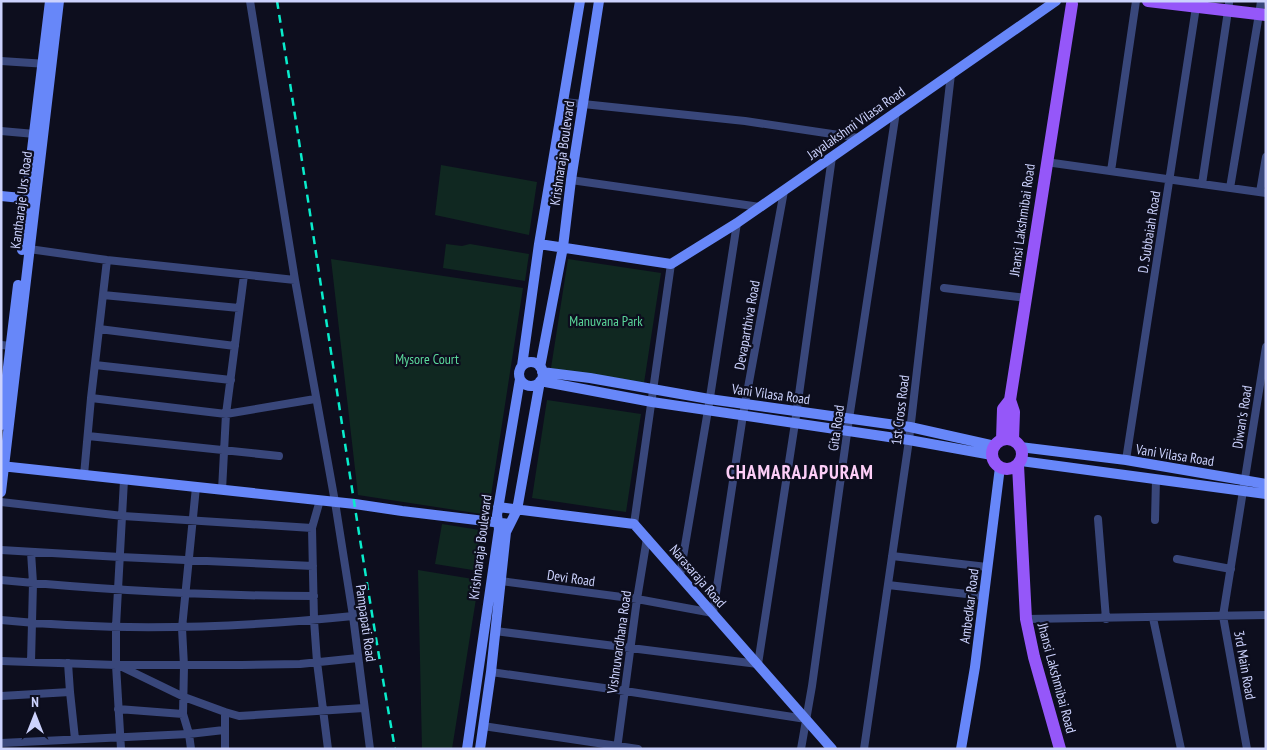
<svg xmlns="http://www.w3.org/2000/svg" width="1267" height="750" viewBox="0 0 1267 750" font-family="'PT Sans Narrow',sans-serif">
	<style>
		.green { fill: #102821 }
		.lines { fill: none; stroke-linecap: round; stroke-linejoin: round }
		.street { stroke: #39477b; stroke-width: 8 }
		.secondary { stroke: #6787f9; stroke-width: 10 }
		.primary { stroke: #9557f9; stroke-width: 12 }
		.rail { stroke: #09eccb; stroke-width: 2.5; stroke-dasharray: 8 6; stroke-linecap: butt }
		.labels { text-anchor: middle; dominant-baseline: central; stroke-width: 4.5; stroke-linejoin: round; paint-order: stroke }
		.street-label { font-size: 14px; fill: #ccd2fd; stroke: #0d0e1e }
		.park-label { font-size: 14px; fill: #5bd99b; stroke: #0d0e1e }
		.district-label { font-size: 19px; font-weight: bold; letter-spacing: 1px; fill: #fdcef7; stroke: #0d0e1e }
	</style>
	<rect width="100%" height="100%" fill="#0d0e1e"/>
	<path class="green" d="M441,165L537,182L529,235L435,215Z
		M446,244L462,246L470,244L529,254L525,281L443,268Z
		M331,259L523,288L488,515L358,495Z
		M568,259L661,273L644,383L551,368Z
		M547,400L641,414L626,512L532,498Z
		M442,524L486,531L479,571L435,564Z
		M418,570L479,580L452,749H422Z"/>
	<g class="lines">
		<path class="street" d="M250,1L295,280
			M1229,4V1
			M1260,8L1261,1
			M1,61L47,64
			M564,102L745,121L859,138
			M1,131L35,134
			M1046,162L1266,193
			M1111,171L1136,1
			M571,180L760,207
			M1202,184L1228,11
			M1230,188L1259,14
			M1260,192L1266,157
			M29,249L107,260L295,280L335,502L353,616L370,749
			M944,288L1027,298
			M103,295L239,308
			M99,329L235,346
			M1,345L12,346
			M95,365L231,380
			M91,398L226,414L315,399
			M88,436L279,456
			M1126,460L1196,7
			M84,475L91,398L107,260
			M222,490L226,414L244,275
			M320,500L312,528L314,620L317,662L328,749
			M1,502L123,516L312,528
			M1098,519L1106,619
			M1155,520L1156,479
			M634,524L671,264
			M1,550L120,557L313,566
			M31,552L33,583L31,662
			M892,556L987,567
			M1177,559L1231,569
			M680,575L708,410L737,223
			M1,580C105,590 209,596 314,596
			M501,581L637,599L713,613L743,415L784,191
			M888,585L984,596
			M1153,618L1181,749
			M1026,619L1266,615
			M1,620C118,632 237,628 353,616
			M495,631L758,664L795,423L832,157
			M1,661L116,665H241L300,664L358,658
			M118,665L184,697L225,712V749
			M491,672L625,691L806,719
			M70,692L75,739
			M1,696L70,692L68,663
			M118,709L183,714
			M225,712L239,716L364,708
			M483,726L638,749
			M1,743L189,734L224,730
			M121,749L116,665V626L124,480
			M191,749L189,734L183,714L184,666L182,628L196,487
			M617,749L637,599L647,538
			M801,749L812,686L849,419L896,112
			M864,749L909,440L951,74
			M1247,749L1223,616L1266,347"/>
		<path class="secondary" d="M1,196L32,199
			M539,244L671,264L737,223L1056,1
			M22,250L26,199L50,1
			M519 374a12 12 0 1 1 24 0a12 12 0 1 1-24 0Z
			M522,366L539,244L580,1
			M540,367L563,247L571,180L599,1
			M542,372L590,378L709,399L910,427L995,446
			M1,425L18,285
			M1020,447L1126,460L1266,484
			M1021,461L1266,494
			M1,466L355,504L402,511L510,524
			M1,492L59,1
			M498,507L634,524L832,749
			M467,749L499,529L497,515L520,379
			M480,749L491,672L506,532L517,510L540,381L652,402L909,440L992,455
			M961,749L975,667L1000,467"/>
		<path class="primary" d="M1148,1L1266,15
			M992 454a15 15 0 1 1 30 0a15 15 0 1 1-30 0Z
			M1002,440L1003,409L1010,400
			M1013,440L1014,412L1010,400L1072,4
			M1018,465L1026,619L1034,657L1060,749"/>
		<path class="rail" d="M277,1C317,250 351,500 395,749"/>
	</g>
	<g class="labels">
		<g class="street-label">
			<text transform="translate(856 123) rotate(-35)">Jayalakshmi Vilasa Road</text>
			<text transform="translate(562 153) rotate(-82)">Krishnaraja Boulevard</text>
			<text transform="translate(21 200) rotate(-83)">Kantharaje Urs Road</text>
			<text transform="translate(1022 220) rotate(-82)">Jhansi Lakshmibai Road</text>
			<text transform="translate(1149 232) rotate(-81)">D. Subbaiah Road</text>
			<text transform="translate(747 325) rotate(-80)">Devaparthiva Road</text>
			<text transform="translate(771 394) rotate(8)">Vani Vilasa Road</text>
			<text transform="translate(900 410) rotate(-83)">1st Cross Road</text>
			<text transform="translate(1242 417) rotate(-81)">Diwan's Road</text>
			<text transform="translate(836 428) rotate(-82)">Gita Road</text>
			<text transform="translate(1175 455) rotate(9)">Vani Vilasa Road</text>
			<text transform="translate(480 547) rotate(-83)">Krishnaraja Boulevard</text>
			<text transform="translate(698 576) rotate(49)">Narasaraja Road</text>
			<text transform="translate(571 578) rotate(8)">Devi Road</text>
			<text transform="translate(969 606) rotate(-83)">Ambedkar Road</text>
			<text transform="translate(366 623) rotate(82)">Pampapati Road</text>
			<text transform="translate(619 642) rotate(-82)">Vishnuvardhana Road</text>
			<text transform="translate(1245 665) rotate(80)">3rd Main Road</text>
			<text transform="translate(1057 678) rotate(75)">Jhansi Lakshmibai Road</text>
		</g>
		<g class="park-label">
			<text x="606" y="321">Manuvana Park</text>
			<text x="427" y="359">Mysore Court</text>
		</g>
		<g class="district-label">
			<text x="800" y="472">CHAMARAJAPURAM</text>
		</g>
	</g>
	<rect width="1267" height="750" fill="none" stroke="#ccd2fd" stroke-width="5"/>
	<g transform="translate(35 715)" stroke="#0d0e1e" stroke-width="4" paint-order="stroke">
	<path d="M0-4L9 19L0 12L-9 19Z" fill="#ccd2fd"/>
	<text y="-8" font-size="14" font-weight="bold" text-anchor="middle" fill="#ccd2fd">N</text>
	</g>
</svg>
